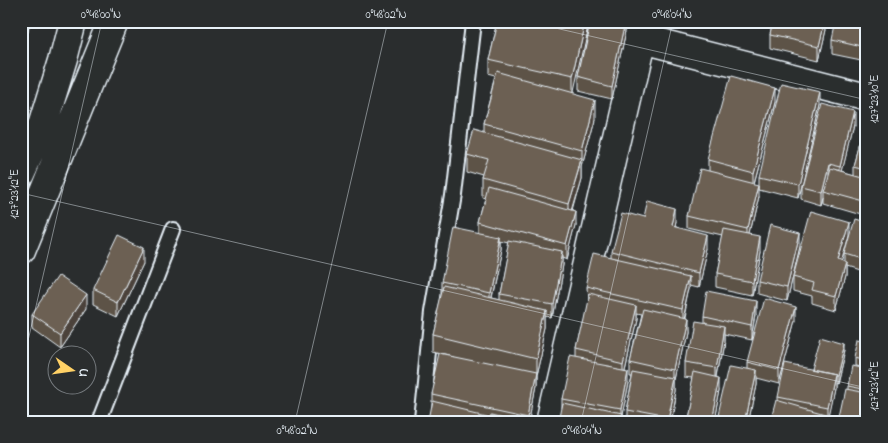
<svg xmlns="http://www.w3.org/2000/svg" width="888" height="443" viewBox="0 0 888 443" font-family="'Indie Flower',sans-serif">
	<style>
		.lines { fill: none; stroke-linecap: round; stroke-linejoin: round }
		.service-casing { stroke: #e8f1f8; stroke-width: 18 }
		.minor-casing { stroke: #e8f1f8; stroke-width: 31 }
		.tertiary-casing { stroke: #e8f1f8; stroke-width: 31 }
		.service { stroke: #2a2d2e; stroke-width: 14 }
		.minor { stroke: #2a2d2e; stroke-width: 28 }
		.tertiary { stroke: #2a2d2e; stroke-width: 28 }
		.wall { fill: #5d5347; stroke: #e8f1f8; fill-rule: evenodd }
		.shaded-wall { fill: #4c433a; stroke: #e8f1f8 }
		.building { fill: #6c6053; stroke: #e8f1f8 }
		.ticks { fill: none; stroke: #e8f1f8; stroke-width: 1; stroke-opacity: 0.45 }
		.neatline { fill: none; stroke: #e8f1f8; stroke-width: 2 }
		.ticks-label { font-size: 12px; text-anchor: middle; fill: #e8f1f8 }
	</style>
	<rect width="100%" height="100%" fill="#2a2d2e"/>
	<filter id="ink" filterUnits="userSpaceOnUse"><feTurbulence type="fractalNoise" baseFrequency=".02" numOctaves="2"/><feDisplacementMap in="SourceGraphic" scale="10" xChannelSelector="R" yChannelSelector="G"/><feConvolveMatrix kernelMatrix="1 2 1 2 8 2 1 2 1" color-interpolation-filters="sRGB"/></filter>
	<g filter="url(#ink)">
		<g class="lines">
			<g class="service-casing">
				<path id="service" d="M99,422L173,229
					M422,422L433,312L453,195L473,21"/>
			</g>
			<g class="minor-casing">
				<path id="minor" d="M640,39L867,97
					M551,422L644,21"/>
			</g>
			<g class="tertiary-casing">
				<path id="tertiary" d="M21,173L43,125L63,60L73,21
					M21,250L114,21"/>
			</g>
			<use href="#service" class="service"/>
			<use href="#minor" class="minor"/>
			<use href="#tertiary" class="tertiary"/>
		</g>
		<path class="wall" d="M21,21H30L23,54H21Z
			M497,21H589L572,94L595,118L582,167V178L573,211L576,225L567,260L562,258V265L552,318L547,317V329L536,376V388L529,422L486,419V422L431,406V394L454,357L433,352V334L442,297V283L480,232V222L486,199L483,198V180L484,177L467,172V154L484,133V124L496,79L488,77V60ZM501,241L509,243L499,294V300L491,298L501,250Z
			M590,21H629L612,99L578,91V77Z
			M725,21H751L750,26Z
			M773,21H828L819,60L770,48V35Z
			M867,21V58L866,61L832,54V40Z
			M775,102L754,182L759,196L750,235L760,251L752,295L715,287V274L723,237L689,229V216L708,171V159Z
			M820,105L798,198L759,188V175Z
			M867,122V216L823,203V197L821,205L801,199V186L853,126L842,170L855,174V165Z
			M643,219L677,223L676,227L708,249L699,287L691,285V289L685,318L686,332L676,379V390L670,422H625V412L632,373H630V359L641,314L636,313V319L625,367L628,381L621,416V422L561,408V399L576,358V350L587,302L586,288L611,258V251Z
			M867,223V275L845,268V277L836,310L812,303V296L793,291V277L849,235L845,250ZM844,254V263H841Z
			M800,246L787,301L757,293V280Z
			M144,261L118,316L93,304V290Z
			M86,309L60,347L32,327V314Z
			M756,315L752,340L724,334V340L718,377L721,391L715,422H685L694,378L686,377V363L702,323V316Z
			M796,320L779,384L756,378V384L748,422H719V417L747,368V362Z
			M867,341V368L855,366V358Z
			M844,350L836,383L834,382V388L828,414L832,422H771V419L778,400V397L811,369Z
			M867,369V422H839V417L847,389V386Z"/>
		<path class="shaded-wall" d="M27,21H30L23,54V41Z
			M585,21H589L572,97V79Z
			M626,21H629L612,99V86Z
			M825,21H828L819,60V46Z
			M867,44V58L866,61V48Z
			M775,88V102L753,185V171Z
			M820,92V105L798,198V184Z
			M595,100V118L582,167V178L569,222V204L582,161V151Z
			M853,112V126L840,179V166Z
			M828,163V177L823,190V197L821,205V191Z
			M759,183V196L748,243V230Z
			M677,209V223L673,240V227Z
			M576,212V225L567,260V246Z
			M849,222V235L838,275V261Z
			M800,233V246L787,301V287Z
			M708,236V249L699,287V273Z
			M501,237V250L489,306V293Z
			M760,237V251L752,295V281Z
			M144,247V261L118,316V302Z
			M562,252V265L552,318V304Z
			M845,264V277L836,310V296Z
			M691,276V289L683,324V310Z
			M86,295V309L60,347V333Z
			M756,301V315L752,340V327Z
			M636,305V319L623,375V361Z
			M796,307V320L779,384V370Z
			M547,311V329L536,376V359Z
			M686,319V332L676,379V390L670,422H667L675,381V369Z
			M724,326V340L717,382V368Z
			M844,343V350L836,383V375Z
			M628,368V381L620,422V410Z
			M756,370V384L748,422H745Z
			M536,374V388L529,422H528V415Z
			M834,374V388L827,421V407Z
			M721,378V391L715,422H712Z
			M22,383V397L21,399V386Z"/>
		<path class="building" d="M21,21H27L23,41L21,40Z
			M497,21H585L572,79L488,60Z
			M590,21H626L612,86L578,77Z
			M773,21H825L819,46L770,35Z
			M836,21H867V44L866,48L832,40Z
			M498,73L595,100L582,151L484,124Z
			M731,76L775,88L753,171L708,159Z
			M781,83L820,92L798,184L759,175Z
			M822,104L853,112L840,166L828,163L821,191L801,186Z
			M867,122V168L855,165Z
			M474,130L582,160L569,204L483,180L489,160L467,154Z
			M830,167L867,177V202L823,190Z
			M700,168L759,183L748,230L689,216Z
			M489,188L576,212L567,246L480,222Z
			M647,201L677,209L673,227L708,236L699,273L611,251L621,213L643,219Z
			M811,211L849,222L838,261L845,264L836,296L812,290L814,283L793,277Z
			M854,219L867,223V261L844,254Z
			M770,225L800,233L787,287L757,280Z
			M453,227L501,237L489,293L442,283Z
			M724,230L760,237L752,281L715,274Z
			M119,235L144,247L118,302L93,290Z
			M509,241L562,252L552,304L499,294Z
			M594,254L691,276L683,310L586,288Z
			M58,276L86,295L60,333L32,314Z
			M444,287L547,311L536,359L433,334Z
			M706,291L756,301L752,327L702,316Z
			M588,294L636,305L623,361L576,350Z
			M764,298L796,307L779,370L747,362Z
			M643,309L686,319L675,369L630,359Z
			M693,321L724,326L717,368L686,363Z
			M820,336L844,343L836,375H834V374L811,369Z
			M859,340L867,341V361L855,358Z
			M440,354L536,374L528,415L431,394Z
			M570,357L628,368L620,410L561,399Z
			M785,364L834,374L827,407L778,397Z
			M731,365L756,370L745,422H740L719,417Z
			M851,366L867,369V390L847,386Z
			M633,369L676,377L667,420L625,412Z
			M695,372L721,378L712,422H685Z
			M845,389L867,393V422H861L839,417Z
			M776,400L832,416L831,422H779L771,419Z
			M432,401L486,414L484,422H428Z
			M562,403L621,416L620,422H558Z
			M490,412L530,422H488Z
			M628,420L642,422H628Z"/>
	</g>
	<path class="ticks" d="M525,21L867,100M21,193L867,388M21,371L102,21M295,422L388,21M581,422L673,21"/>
	<rect width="888" height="443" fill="none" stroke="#2a2d2e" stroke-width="55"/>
	<g transform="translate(72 370) rotate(103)"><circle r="24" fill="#2a2d2e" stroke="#767b7f"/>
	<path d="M0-4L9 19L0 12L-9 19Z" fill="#ffd166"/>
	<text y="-8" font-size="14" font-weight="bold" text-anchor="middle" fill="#e8f1f8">U</text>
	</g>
	<rect x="28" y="28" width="832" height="388" class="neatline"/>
	<g class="ticks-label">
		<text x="101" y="18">0°48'00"N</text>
		<text x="386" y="18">0°48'02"N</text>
		<text x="672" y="18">0°48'04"N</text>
		<text transform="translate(874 99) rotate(-90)" y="4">127°23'10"E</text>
		<text transform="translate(14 194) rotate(-90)" y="4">127°23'12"E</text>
		<text transform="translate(874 386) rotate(-90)" y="4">127°23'12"E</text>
		<text x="297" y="434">0°48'02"N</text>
		<text x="582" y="434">0°48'04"N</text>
	</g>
</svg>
